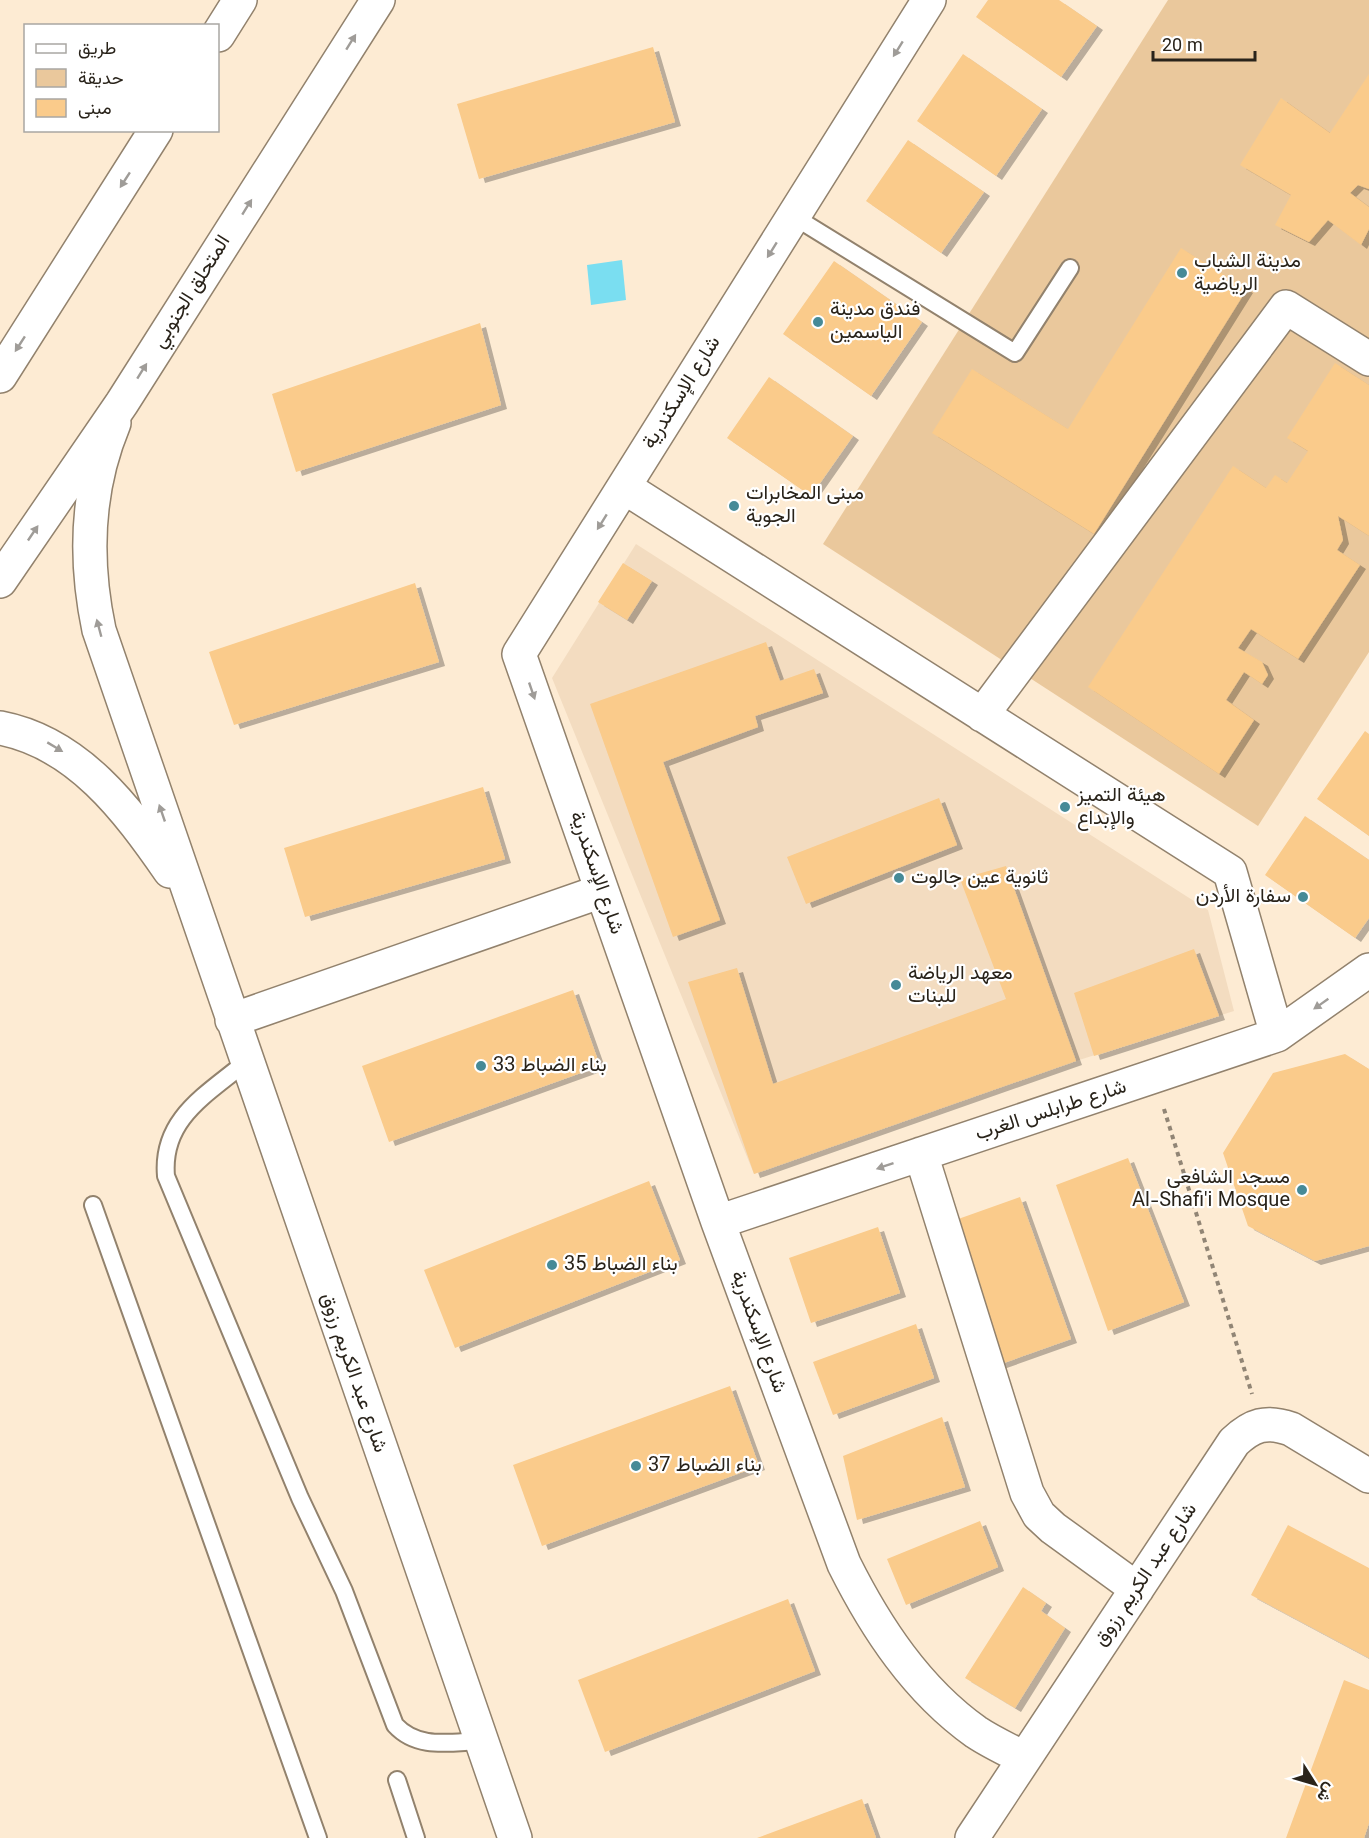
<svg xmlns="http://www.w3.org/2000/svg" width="1369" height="1838" viewBox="0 0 1369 1838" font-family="Georgia,Vazirmatn,serif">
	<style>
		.built { fill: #f3dcc0 }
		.green { fill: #eac89c }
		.water { fill: #7adef1 }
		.building { fill: #facb8b; filter: url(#shadow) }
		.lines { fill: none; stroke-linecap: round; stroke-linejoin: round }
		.service-casing { stroke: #92826d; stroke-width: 20 }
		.minor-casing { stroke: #92826d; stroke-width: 36 }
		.motorway-casing { stroke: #92826d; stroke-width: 36 }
		.path { stroke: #918575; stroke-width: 4; stroke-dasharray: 4.5 4.5; stroke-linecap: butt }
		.service { stroke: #fff; stroke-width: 16 }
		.minor { stroke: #fff; stroke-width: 33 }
		.motorway { stroke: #fff; stroke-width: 33 }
		.oneway { fill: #9f9c98 }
		.poi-dot { fill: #468a97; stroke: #fff; stroke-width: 2 }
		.labels { text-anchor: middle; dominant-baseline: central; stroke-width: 4.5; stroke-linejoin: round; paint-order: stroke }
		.poi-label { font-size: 20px; fill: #29231a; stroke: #fff; text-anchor: start }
		.street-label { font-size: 20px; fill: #29231a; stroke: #fff }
	</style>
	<defs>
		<filter id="shadow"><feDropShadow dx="6" dy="4" stdDeviation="0" flood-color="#0004"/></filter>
	</defs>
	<rect width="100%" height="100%" fill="#fdebd3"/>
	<path class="built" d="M636,544L1208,910L1234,1011L1076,1061L754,1174L552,678Z"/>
	<path class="green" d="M1168,0H1369V652L1258,826L823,544Z"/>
	<path class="water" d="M622,260L626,300L591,305L587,265Z"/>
	<path class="building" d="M988,0H1059L1097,26L1061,77L976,17Z
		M653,47L675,122L479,179L457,104Z
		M963,54L1042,109L996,176L917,121Z
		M1369,74V189L1358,185L1350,193L1369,207V229L1361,245L1328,220L1309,242L1275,225L1291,195L1240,165L1281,98L1330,133Z
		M908,140L984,192L941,253L866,201Z
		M1181,248L1247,289L1094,534L932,433L972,369L1068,429Z
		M834,261L922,322L871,396L783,334Z
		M480,323L501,405L296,472L272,394Z
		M1335,363L1369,385V536L1338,516L1343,540L1337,550L1360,565L1298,659L1251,629L1238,648L1262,662L1268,675L1262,684L1244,672L1226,700L1254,720L1219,774L1088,687L1233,466L1266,488L1275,475L1287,483L1308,451L1287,438Z
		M769,377L853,436L811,496L727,438Z
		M623,563L652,581L627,620L598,602Z
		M415,583L439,662L234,725L209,652Z
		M766,642L780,681L814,669L823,693L755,716L758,727L663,762L720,920L673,937L590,704Z
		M1365,731L1369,734V836L1317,799Z
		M483,787L505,859L305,917L284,848Z
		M939,798L957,845L806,904L787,857Z
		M1305,816L1369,860V918L1355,938L1265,875Z
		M1006,866L1076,1061L754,1174L688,982L737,968L773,1084L1006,999L960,879Z
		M1194,949L1219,1016L1094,1056L1074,993Z
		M573,990L600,1066L389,1142L362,1066Z
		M1345,1054L1369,1069V1246L1315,1261L1248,1226L1223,1153L1273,1073Z
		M1128,1158L1184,1302L1108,1331L1056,1185Z
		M649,1181L680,1260L455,1348L424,1270Z
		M1020,1197L1071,1339L998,1365L947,1223Z
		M878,1227L900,1293L811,1323L789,1258Z
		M916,1324L934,1378L833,1415L813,1362Z
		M730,1386L759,1466L542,1546L513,1465Z
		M942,1417L965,1487L857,1520L843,1456Z
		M980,1521L998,1567L906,1605L887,1559Z
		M1288,1525L1369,1568V1658L1251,1595Z
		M1023,1587L1046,1603L1041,1611L1065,1628L1015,1708L965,1678Z
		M788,1599L815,1671L605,1752L578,1680Z
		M1344,1680L1369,1690V1823L1364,1838H1286Z
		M862,1799L876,1838H757Z"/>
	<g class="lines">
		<g class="service-casing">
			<path id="service" d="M793,216L1015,353L1070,268
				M247,1061C208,1094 161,1118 166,1176L300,1498L344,1591L395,1725C418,1750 450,1742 481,1741
				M93,1205L318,1838
				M397,1780L416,1838"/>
		</g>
		<g class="minor-casing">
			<path id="minor" d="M929,0L519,654L718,1222L844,1564C876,1628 917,1690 976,1732C991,1742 1008,1750 1024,1758
				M114,423C86,490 84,559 99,630L515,1838
				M624,487L1230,872L1277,1035
				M982,715L1286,307L1369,359
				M0,728C78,743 127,809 170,871
				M232,1020L602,891
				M921,1154L1027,1493L1039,1515L1053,1528L1137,1589
				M718,1222L1277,1035L1369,970
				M972,1838L1234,1442C1252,1425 1266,1420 1291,1429L1369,1476"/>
		</g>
		<g class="motorway-casing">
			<path id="motorway" d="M218,35L240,0
				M0,376L156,130
				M0,581L122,403L378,0"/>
		</g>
		<path class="path" d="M1164,1109L1252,1394"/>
		<use href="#service" class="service"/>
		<use href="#minor" class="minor"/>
		<use href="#motorway" class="motorway"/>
	</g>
	<defs><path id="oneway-solid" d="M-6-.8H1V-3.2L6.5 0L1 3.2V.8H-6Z" transform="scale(1.5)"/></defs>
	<g class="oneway">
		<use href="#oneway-solid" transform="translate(351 42) rotate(-58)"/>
		<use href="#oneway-solid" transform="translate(898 49) rotate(122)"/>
		<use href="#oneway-solid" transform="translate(125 180) rotate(123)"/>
		<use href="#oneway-solid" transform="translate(247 207) rotate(-58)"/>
		<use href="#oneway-solid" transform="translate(772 250) rotate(122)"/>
		<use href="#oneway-solid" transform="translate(20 344) rotate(123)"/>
		<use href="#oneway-solid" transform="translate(142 371) rotate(-58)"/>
		<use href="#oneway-solid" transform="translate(602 522) rotate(122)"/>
		<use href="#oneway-solid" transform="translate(33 533) rotate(-56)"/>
		<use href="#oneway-solid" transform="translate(99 628) rotate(-105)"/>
		<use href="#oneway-solid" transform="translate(532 691) rotate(71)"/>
		<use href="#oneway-solid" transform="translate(55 747) rotate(31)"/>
		<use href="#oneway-solid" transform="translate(162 813) rotate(-109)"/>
		<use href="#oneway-solid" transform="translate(1321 1004) rotate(145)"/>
		<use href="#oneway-solid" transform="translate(885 1166) rotate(161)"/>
	</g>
	<g class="poi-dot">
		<circle cx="1182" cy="273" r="6"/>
		<circle cx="818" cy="322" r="6"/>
		<circle cx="734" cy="506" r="6"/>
		<circle cx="1065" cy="807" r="6"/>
		<circle cx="899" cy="878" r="6"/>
		<circle cx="1303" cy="897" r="6"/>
		<circle cx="896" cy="985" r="6"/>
		<circle cx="481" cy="1066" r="6"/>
		<circle cx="1302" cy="1190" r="6"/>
		<circle cx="552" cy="1265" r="6"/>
		<circle cx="636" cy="1466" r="6"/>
	</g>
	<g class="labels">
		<g class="poi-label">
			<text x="1194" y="262">مدينة الشباب<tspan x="1194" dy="23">الرياضية</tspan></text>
			<text x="830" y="310">فندق مدينة<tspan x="830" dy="23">الياسمين</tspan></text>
			<text x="746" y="494">مبنى المخابرات<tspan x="746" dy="23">الجوية</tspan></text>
			<text x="1077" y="796">هيئة التميز<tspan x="1077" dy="23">والإبداع</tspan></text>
			<text x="911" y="878">ثانوية عين جالوت</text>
			<text x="1291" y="897" text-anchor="end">سفارة الأردن</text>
			<text x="908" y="974">معهد الرياضة<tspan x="908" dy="23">للبنات</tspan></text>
			<text x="493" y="1066">بناء الضباط 33</text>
			<text x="1290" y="1178" text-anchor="end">مسجد الشافعي<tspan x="1290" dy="23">Al-Shafi'i Mosque</tspan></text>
			<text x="564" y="1265">بناء الضباط 35</text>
			<text x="648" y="1466">بناء الضباط 37</text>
		</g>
		<g class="street-label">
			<text transform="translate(192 292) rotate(-58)">المتحلق الجنوبي</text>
			<text transform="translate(682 393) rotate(-58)">شارع الإسكندرية</text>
			<text transform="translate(596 873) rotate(71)">شارع الإسكندرية</text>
			<text transform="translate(1051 1111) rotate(-18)">شارع طرابلس الغرب</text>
			<text transform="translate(758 1332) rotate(70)">شارع الإسكندرية</text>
			<text transform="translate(353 1373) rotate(71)">شارع عبد الكريم رزوق</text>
			<text transform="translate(1146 1575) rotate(-56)">شارع عبد الكريم رزوق</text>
		</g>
	</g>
	<rect x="24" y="24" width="195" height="108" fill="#ffffff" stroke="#a9a7a3" stroke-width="1.5"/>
	<rect x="36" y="44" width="30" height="9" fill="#ffffff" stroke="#a9a7a3" stroke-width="1.5"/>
	<text x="78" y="54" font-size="18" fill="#29231a">طريق</text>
	<rect x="36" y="69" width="30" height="18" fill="#eac89c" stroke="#a9a7a3" stroke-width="1.5"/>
	<text x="78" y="84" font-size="18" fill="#29231a">حديقة</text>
	<rect x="36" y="99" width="30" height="18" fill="#facb8b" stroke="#a9a7a3" stroke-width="1.5"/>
	<text x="78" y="114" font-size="18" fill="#29231a">مبنى</text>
	<g transform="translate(1315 1784) rotate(127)" stroke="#ffffff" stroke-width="4.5" paint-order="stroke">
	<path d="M0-4.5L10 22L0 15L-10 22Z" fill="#29231a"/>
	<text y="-9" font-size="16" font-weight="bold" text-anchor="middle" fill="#29231a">ش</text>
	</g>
	<path d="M1153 51v9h102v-9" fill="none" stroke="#29231a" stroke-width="3"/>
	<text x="1162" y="51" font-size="18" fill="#29231a" stroke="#ffffff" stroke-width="4.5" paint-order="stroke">20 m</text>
</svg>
